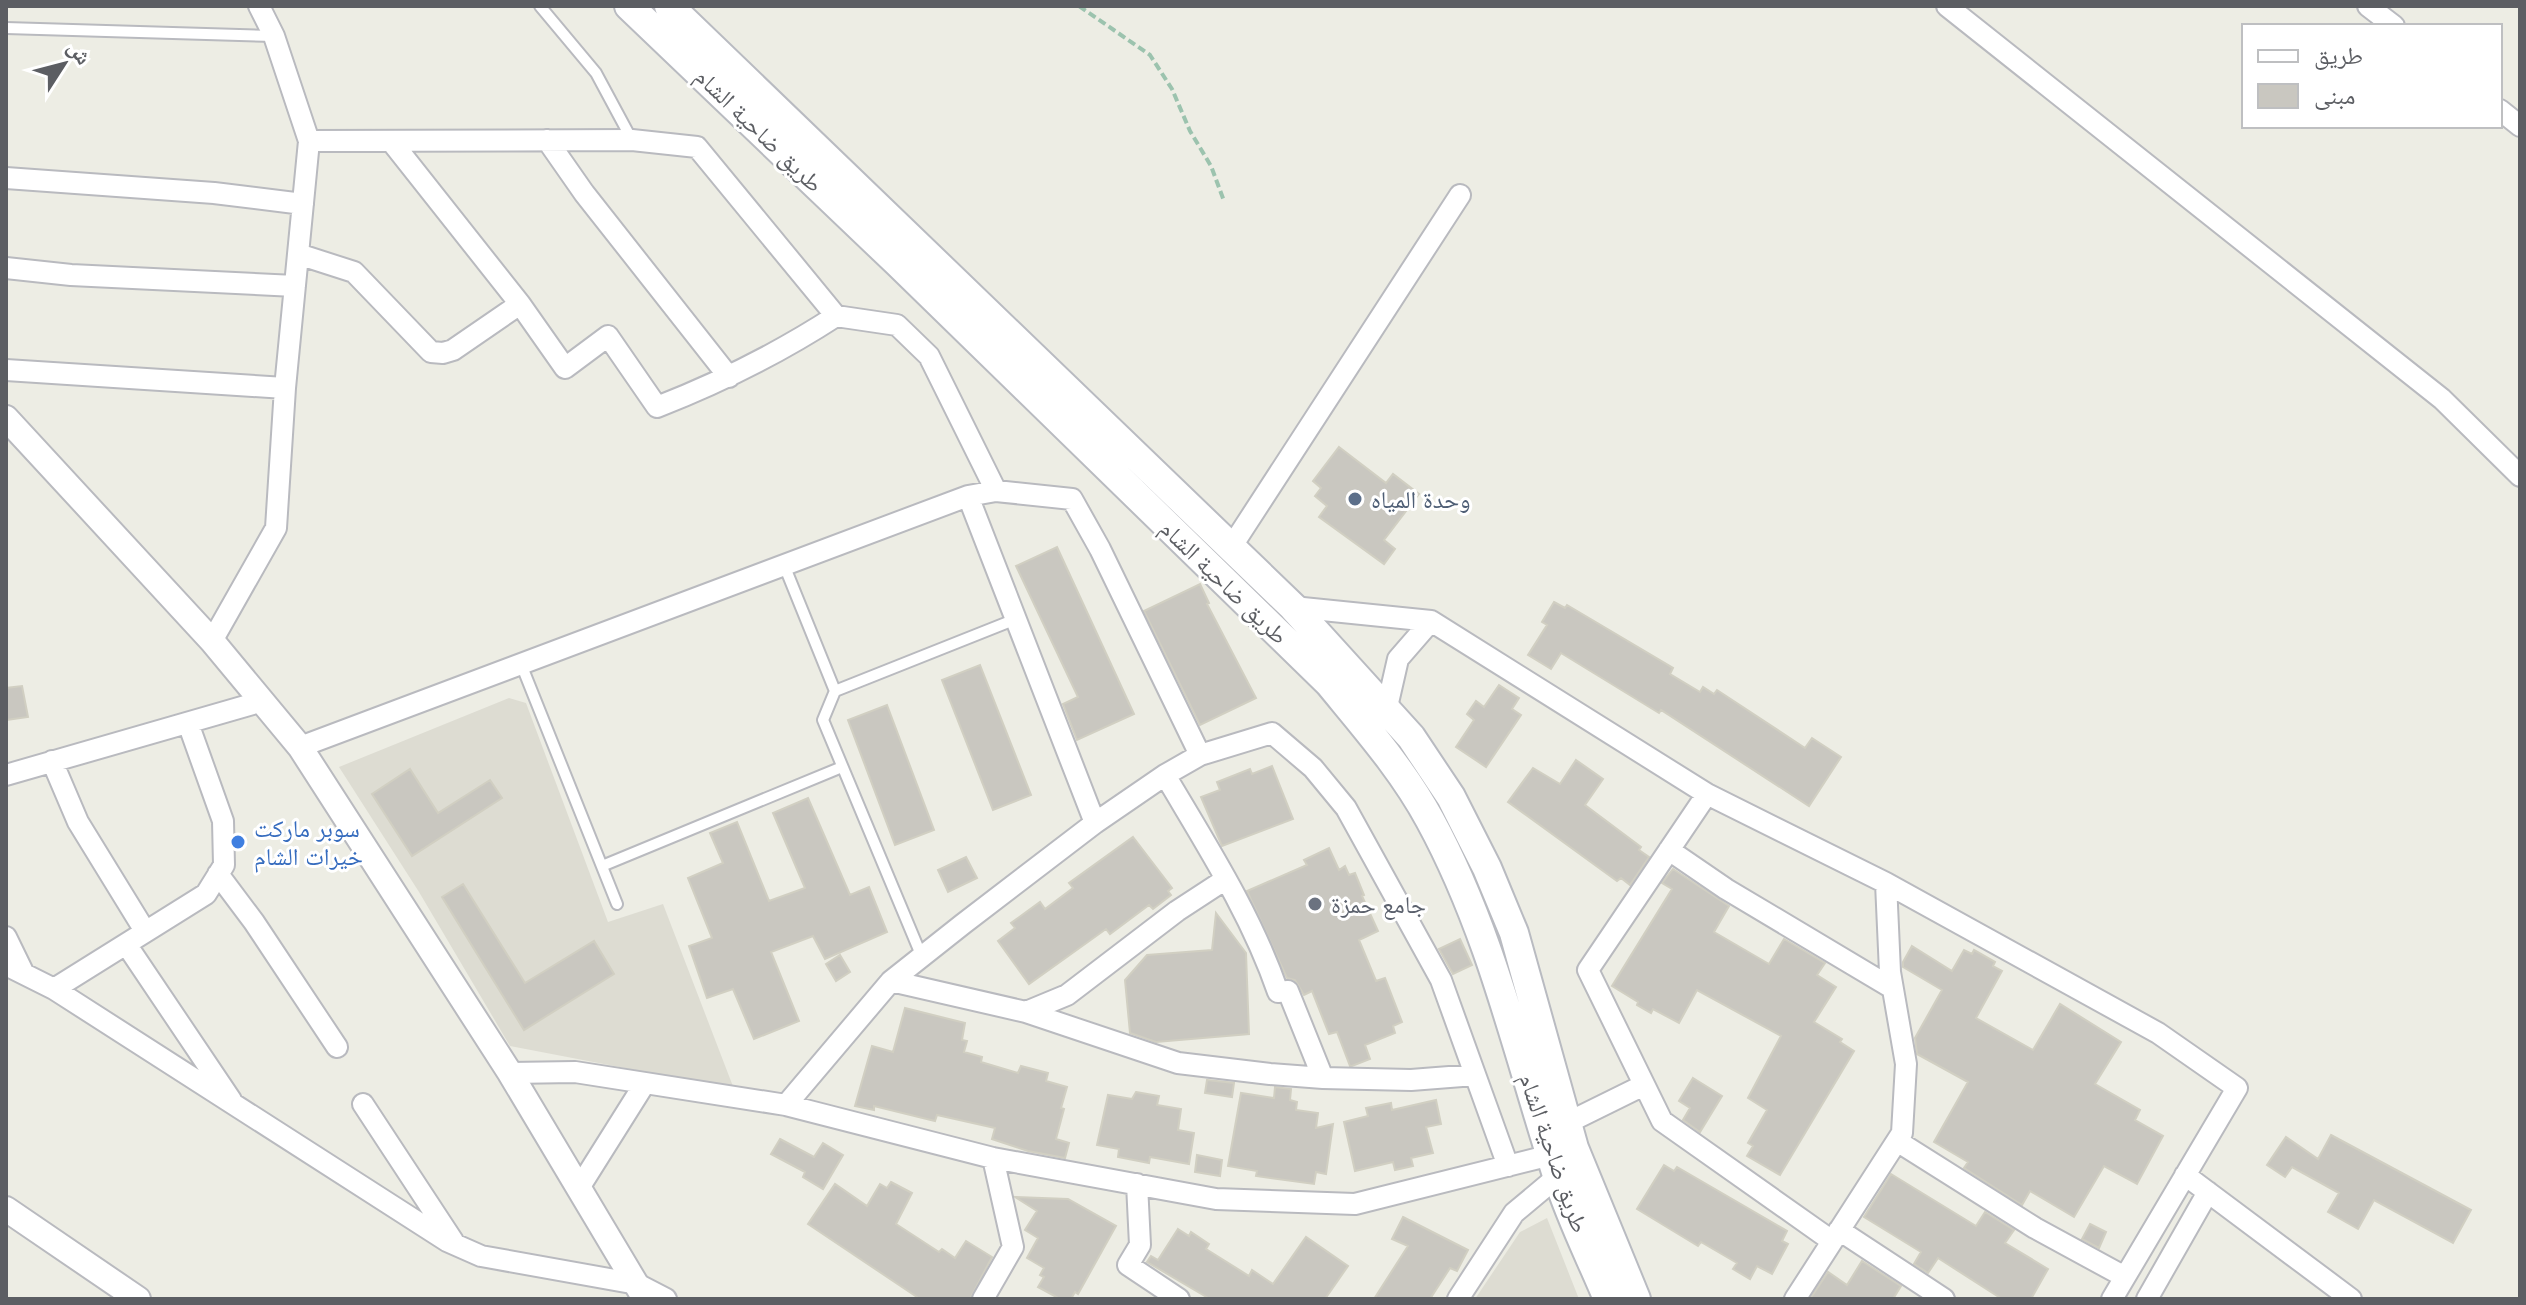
<svg xmlns="http://www.w3.org/2000/svg" width="2526" height="1305" viewBox="0 0 2526 1305" font-family="Arial,'Noto Naskh Arabic',sans-serif">
	<style>
		.education { fill: #dddcd2 }
		.building { fill: #c9c7c0; stroke: #d1cfc2; stroke-width: 2 }
		.lines { fill: none; stroke-linecap: round; stroke-linejoin: round }
		.service-casing { stroke: #b9babf; stroke-width: 14 }
		.minor-casing { stroke: #b9babf; stroke-width: 24 }
		.tertiary-casing { stroke: #b9babf; stroke-width: 28 }
		.secondary-casing { stroke: #b9bbc1; stroke-width: 32 }
		.path { stroke: #9cc3ae; stroke-width: 4; stroke-dasharray: 8 4; stroke-linecap: butt }
		.service { stroke: #fff; stroke-width: 10 }
		.minor { stroke: #fff; stroke-width: 20 }
		.tertiary { stroke: #fff; stroke-width: 24 }
		.secondary { stroke: #fff; stroke-width: 28 }
		.service-dot { fill: #5c6f8a; stroke: #fff; stroke-width: 3 }
		.shop-dot { fill: #3f7fe0; stroke: #fff; stroke-width: 3 }
		.worship-dot { fill: #6b7280; stroke: #fff; stroke-width: 3 }
		.labels { text-anchor: middle; dominant-baseline: central; stroke-width: 6; stroke-linejoin: round; paint-order: stroke }
		.street-label { font-size: 24px; fill: #5c5e63; stroke: #fff }
		.service-label { font-size: 24px; fill: #4e5e75; stroke: #fff; text-anchor: start }
		.shop-label { font-size: 24px; fill: #366cbe; stroke: #fff; text-anchor: start }
		.worship-label { font-size: 24px; fill: #5b616d; stroke: #fff; text-anchor: start }
	</style>
	<rect width="100%" height="100%" fill="#edede4"/>
	<path class="education" d="M509,698L526,703L608,922L663,904L734,1089L510,1046L419,892L339,767Z
		M1547,1218L1579,1299H1475L1520,1232Z"/>
	<path class="building" d="M1339,447L1386,483L1393,474L1419,494L1384,540L1395,549L1384,564L1319,517L1327,506L1315,496L1321,488L1313,481Z
		M1057,547L1134,714L1077,740L1063,704L1078,697L1016,566Z
		M1200,584L1209,603L1207,604L1256,698L1200,725L1144,611Z
		M1554,602L1565,608L1567,605L1673,668L1670,674L1700,692L1703,687L1714,694L1717,690L1805,748L1812,738L1841,757L1809,806L1661,710L1659,713L1561,653L1551,669L1528,655L1547,625L1542,622Z
		M980,665L1031,795L993,810L942,680Z
		M1499,685L1519,698L1512,709L1521,715L1486,767L1456,747L1474,720L1467,714L1476,701L1484,707Z
		M22,686L28,717L6,720V688Z
		M887,705L934,830L895,845L848,720Z
		M1576,760L1603,779L1585,805L1641,847L1639,850L1649,857L1630,885L1621,878L1617,881L1508,802L1533,768L1560,784Z
		M1272,766L1293,819L1222,846L1201,797L1220,790L1217,782L1250,769L1252,774Z
		M410,769L438,813L490,780L502,798L412,856L372,794Z
		M808,798L850,895L869,887L887,932L825,959L813,936L771,952L799,1021L754,1039L733,989L707,998L689,946L712,938L688,878L723,863L710,833L737,822L769,901L805,888L773,813Z
		M1133,837L1172,888L1168,891L1171,895L1153,909L1149,905L1110,934L1106,929L1029,984L998,941L1015,928L1011,923L1040,902L1045,909L1073,888L1069,883Z
		M1329,848L1339,870L1345,866L1349,875L1355,873L1364,895L1362,896L1378,931L1359,940L1376,981L1385,978L1402,1022L1393,1026L1395,1033L1365,1045L1370,1059L1352,1066H1350L1337,1032L1329,1034L1312,991L1304,995L1295,980L1287,978L1247,891L1307,865L1304,860Z
		M966,857L977,878L948,892L938,870Z
		M1673,869L1729,906L1714,932L1769,964L1784,939L1825,963L1817,975L1836,987L1814,1022L1842,1039L1840,1042L1854,1051L1780,1175L1747,1156L1753,1146L1748,1143L1767,1110L1748,1098L1781,1036L1697,990L1679,1023L1653,1009L1651,1013L1637,1005L1638,1002L1612,986L1672,889L1662,883Z
		M463,884L525,983L594,941L614,974L524,1030L442,897Z
		M1216,913L1246,953L1249,1034L1156,1042L1130,1033L1125,980L1147,955L1212,950Z
		M1460,939L1472,965L1453,974L1439,949Z
		M1912,946L1952,971L1964,950L1972,954L1974,950L1995,962L1993,966L2002,971L1976,1018L2033,1050L2060,1004L2121,1042L2095,1084L2140,1110L2135,1120L2163,1136L2137,1184L2104,1166L2074,1217L2030,1191L2022,1205L1964,1168L1968,1162L1934,1142L1968,1082L1917,1054L1915,1038L1942,990L1903,967V962Z
		M840,955L850,972L836,981L826,964Z
		M905,1008L965,1023L962,1040L967,1041L964,1052L982,1057L981,1062L1018,1073L1021,1066L1048,1073L1046,1081L1067,1087L1061,1108L1064,1109L1056,1139L1069,1143L1065,1158L1028,1151L992,1139L995,1128L937,1115L935,1121L874,1106V1110L855,1106L872,1046L893,1052Z
		M1693,1078L1722,1096L1700,1132L1683,1120L1690,1108L1679,1101Z
		M1207,1080L1234,1083L1232,1097L1205,1093Z
		M1275,1087L1291,1089L1290,1100L1297,1102L1296,1110L1318,1113L1316,1128L1333,1124L1326,1174L1316,1172L1314,1184L1256,1176L1257,1171L1228,1166L1241,1093L1274,1098Z
		M1136,1092L1159,1096L1157,1105L1181,1109L1178,1130L1194,1133L1189,1164L1150,1157L1149,1163L1118,1157L1119,1149L1097,1145L1108,1095L1132,1099Z
		M1436,1100L1441,1124L1426,1127L1433,1153L1411,1158L1413,1166L1395,1170L1393,1162L1355,1171L1344,1122L1368,1116L1366,1108L1391,1103L1392,1110Z
		M2331,1135L2471,1210L2453,1243L2374,1200L2358,1229L2328,1212L2339,1193L2292,1167L2285,1177L2267,1165L2286,1137L2318,1159Z
		M780,1139L814,1157L823,1143L843,1155L823,1189L803,1177L805,1172L771,1154Z
		M1197,1155L1222,1160L1220,1176L1195,1172Z
		M1664,1165L1674,1171L1677,1167L1787,1231L1782,1241L1788,1244L1772,1274L1757,1266L1750,1279L1733,1269L1737,1263L1701,1242L1698,1246L1637,1209Z
		M1891,1174L1976,1226L1985,1212L2014,1230L2005,1243L2048,1269L2031,1299H2002L1938,1258L1928,1273L1914,1264L1921,1252L1864,1217Z
		M891,1182L912,1193L896,1224L939,1252L942,1249L955,1258L966,1241L992,1257L970,1299H920L808,1224L835,1184L867,1206L880,1184L887,1188Z
		M1015,1197L1068,1199L1116,1226L1078,1294L1075,1292L1071,1299H1060L1038,1287L1044,1277L1040,1275L1044,1268L1027,1258L1038,1238L1025,1230L1037,1211Z
		M1403,1217L1468,1250L1457,1271L1450,1268L1430,1299H1374L1408,1246L1392,1239Z
		M2090,1224L2106,1232L2099,1248L2082,1239Z
		M1178,1229L1189,1236L1191,1232L1209,1244L1206,1249L1249,1276L1252,1270L1273,1284L1306,1237L1348,1266L1325,1299H1210L1147,1262L1151,1256L1158,1260Z
		M1862,1261L1901,1286L1893,1299H1810L1828,1272L1847,1285Z"/>
	<g class="lines">
		<g class="service-casing">
			<path id="service" d="M540,6L596,73L632,140
				M6,28L274,36
				M784,565L835,691
				M521,664L617,904
				M602,866L842,767
				M922,957L823,720L835,691L1016,619"/>
		</g>
		<g class="minor-casing">
			<path id="minor" d="M1947,6L2442,399L2520,476
				M2368,6L2394,26
				M2500,110L2520,126
				M547,140L584,193L729,377
				M309,141L632,140L697,147L836,316L897,325L929,356L996,491
				M6,178L214,193L303,204
				M298,254L354,272L431,352L443,353L453,350L520,304L391,141
				M6,268L71,275L295,286
				M520,304L565,368L608,336L657,407C721,382 779,353 836,316
				M6,370L285,388
				M968,496L1095,823
				M1230,549L1460,195
				M1293,607L1431,621L1707,794L1886,883L2158,1033L2237,1088L2112,1299
				M212,641L276,528L285,388L309,141L274,36L259,6
				M1387,707L1398,659L1431,621
				M300,747L968,496L996,491L1072,499L1100,549L1200,755
				M52,761L78,822L145,931
				M6,775L263,701
				M1165,775C1207,846 1251,914 1278,992L1288,991L1323,1078L1411,1080L1475,1075
				M1707,794L1588,970L1662,1121L1832,1241
				M1669,850L1726,889L1892,988
				M218,874L254,922L337,1047
				M6,937L24,974
				M126,944L231,1100
				M6,965L54,989L447,1241L481,1256L637,1284L666,1299
				M891,981L1026,1012L1178,1063L1270,1074L1323,1078
				M54,989L206,894L224,865L223,821L188,723
				M1026,1012L1067,995L1177,911L1226,879
				M510,1073L575,1072L786,1105L993,1158L1216,1199L1355,1204L1551,1155
				M363,1104L453,1241
				M786,1105L891,981L963,924L1095,823L1165,775L1200,755L1272,733L1313,768L1346,808L1441,980L1508,1166
				M1567,1123L1644,1085
				M1897,1141L2035,1228L2125,1277
				M2185,1175L2351,1299
				M1137,1184L1140,1245L1128,1265L1179,1299
				M579,1188L645,1083
				M1839,1230L1944,1299
				M983,1299L1013,1247L993,1158
				M1458,1299L1514,1213L1557,1177
				M1795,1299L1902,1133L1906,1064L1890,972L1886,883
				M2147,1299L2208,1192"/>
		</g>
		<g class="tertiary-casing">
			<path id="tertiary" d="M6,418L212,641L300,747L510,1073L645,1299
				M6,1209L138,1299"/>
		</g>
		<g class="secondary-casing">
			<path id="secondary" d="M629,6L898,263L1329,683C1365,727 1403,770 1430,820C1491,932 1518,1055 1557,1175C1570,1217 1591,1258 1608,1299
				M669,6L1293,607L1411,737L1451,797L1487,868L1514,933L1574,1148L1636,1299"/>
		</g>
		<path class="path" d="M1079,6L1150,55L1172,89L1190,131L1211,166L1224,201"/>
		<use href="#service" class="service"/>
		<use href="#minor" class="minor"/>
		<use href="#tertiary" class="tertiary"/>
		<use href="#secondary" class="secondary"/>
	</g>
	<circle class="service-dot" cx="1355" cy="499" r="8"/>
	<circle class="shop-dot" cx="238" cy="842" r="8"/>
	<circle class="worship-dot" cx="1315" cy="904" r="8"/>
	<g class="labels">
		<g class="street-label">
			<text transform="translate(759 130) rotate(44)">طريق ضاحية الشام</text>
			<text transform="translate(1224 582) rotate(44)">طريق ضاحية الشام</text>
			<text transform="translate(1554 1153) rotate(71)">طريق ضاحية الشام</text>
		</g>
		<g class="service-label">
			<text x="1371" y="499">وحدة المياه</text>
		</g>
		<g class="shop-label">
			<text x="254" y="828">سوبر ماركت<tspan x="254" dy="28">خيرات الشام</tspan></text>
		</g>
		<g class="worship-label">
			<text x="1331" y="904">جامع حمزة</text>
		</g>
	</g>
	<rect width="2526" height="1305" fill="none" stroke="#5c5e63" stroke-width="16"/>
	<rect x="2242" y="24" width="260" height="104" fill="#ffffff" stroke="#bebfc1" stroke-width="2"/>
	<rect x="2258" y="50" width="40" height="12" fill="#ffffff" stroke="#bebfc1" stroke-width="2"/>
	<text x="2314" y="64" font-size="24" fill="#5c5e63">طريق</text>
	<rect x="2258" y="84" width="40" height="24" fill="#c9c7c0" stroke="#bebfc1" stroke-width="2"/>
	<text x="2314" y="104" font-size="24" fill="#5c5e63">مبنى</text>
	<g transform="translate(64 64) rotate(54)" stroke="#ffffff" stroke-width="6" paint-order="stroke">
	<path d="M0-6L14 30L0 20L-14 30Z" fill="#5c5e63"/>
	<text y="-12" font-size="22" font-weight="bold" text-anchor="middle" fill="#5c5e63">ش</text>
	</g>
</svg>
